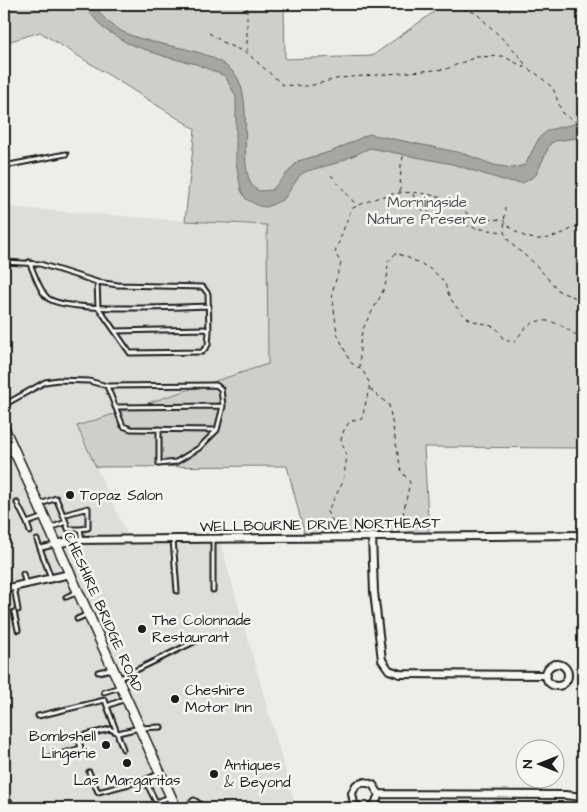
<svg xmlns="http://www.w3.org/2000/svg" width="587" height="812" viewBox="0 0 587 812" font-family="'Architects Daughter',sans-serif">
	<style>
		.built { fill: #ddddda }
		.green { fill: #cececb; stroke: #757574 }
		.water { fill: #a6a6a3; stroke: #6f6f6d }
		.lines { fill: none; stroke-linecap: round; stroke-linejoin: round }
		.service-casing { stroke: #1c1c1c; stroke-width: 7 }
		.minor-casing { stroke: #1c1c1c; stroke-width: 10 }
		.secondary-casing { stroke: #1c1c1c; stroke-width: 12 }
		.path { stroke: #1c1c1c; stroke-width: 1; stroke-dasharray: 4 4; stroke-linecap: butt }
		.service { stroke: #f6f6f2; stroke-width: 3 }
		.minor { stroke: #f6f6f2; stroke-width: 6 }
		.secondary { stroke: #f6f6f2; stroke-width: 9 }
		.poi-dot { fill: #1c1c1c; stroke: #f6f6f2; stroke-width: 2 }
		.labels { text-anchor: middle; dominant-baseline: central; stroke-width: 5; stroke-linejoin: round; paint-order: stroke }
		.park-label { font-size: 15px; fill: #515151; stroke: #f6f6f2 }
		.poi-label { font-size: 15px; fill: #1c1c1c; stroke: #f6f6f2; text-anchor: start }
		.street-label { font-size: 15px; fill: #1c1c1c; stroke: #f6f6f2 }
	</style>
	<rect width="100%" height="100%" fill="#edede9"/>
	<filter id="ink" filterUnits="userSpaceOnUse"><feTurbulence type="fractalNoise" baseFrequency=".02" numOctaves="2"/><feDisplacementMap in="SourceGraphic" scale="10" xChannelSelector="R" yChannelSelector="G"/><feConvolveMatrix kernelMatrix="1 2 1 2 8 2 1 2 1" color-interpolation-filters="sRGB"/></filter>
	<g filter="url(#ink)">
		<path class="built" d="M4,207L240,225H267L268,364L77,426L130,541L219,538L296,808H4Z"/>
		<path class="green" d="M4,4H284L285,59L372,56L445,4H583V448L424,447L429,535L305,536L287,466L96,467L77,426L268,364L267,225L185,221L195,129L40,32L4,43Z"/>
		<path class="water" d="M82,4H94C122,57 198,34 234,73C258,100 232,181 259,191L272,190L298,161L333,151L369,134L462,153L494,165L513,168L525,165L539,138L548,130L583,122V137L555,141L550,144L536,175L523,183L506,181L452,164L370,148L337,163L307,171L300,175L284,199L267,207L259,206L246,199L241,190L236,162V97L225,76L196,64L166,57L127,43L103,28Z"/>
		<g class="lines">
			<g class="service-casing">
				<path id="service" d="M4,166L66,154
					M4,262L40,264L97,282L118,285L203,287L208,294L209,331
					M29,262C34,272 40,293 49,299C73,313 176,307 209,306
					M97,282L98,307L130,353L202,352L208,345L209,331L205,329L115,331
					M4,286L5,289
					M107,386L123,426L131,429L216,430
					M4,405L45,382L58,380L89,381L107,386L216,385L221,389L223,406L217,430L199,448L176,462L159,464V429
					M115,407L223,406
					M4,453L13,454
					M17,503L27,523L44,517
					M41,504L56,498L66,522L50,528
					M63,515L88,508V528L80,529L82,540
					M66,522L68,529H80
					M27,523L30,532
					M173,539L177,591
					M213,539V590
					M37,540L51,578
					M41,548L54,545
					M23,574L26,584
					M14,587L18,610
					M66,597L78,592
					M14,612L18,630
					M77,619L88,614
					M98,672L112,669
					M118,679L198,640
					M104,692L120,687
					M38,716L105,700L107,706
					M4,745V746
					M123,749L107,706L125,699
					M49,757L81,748L78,737L110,729L118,733L139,728L161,727
					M89,772L98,792L145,780L156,802L170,797
					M145,780L158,774
					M10,802V808
					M184,808L194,800L206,808"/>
			</g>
			<g class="minor-casing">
				<path id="minor" d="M372,536L374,592L382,660L389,670L400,674L547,675
					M57,544L73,540L583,535
					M4,589L70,574
					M546 675a11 11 0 1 1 22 0a11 11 0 1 1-22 0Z
					M379,794L565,795L583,797
					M361,808L354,804L352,793L356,785L365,782L373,785L379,794L375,804L369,808"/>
			</g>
			<g class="secondary-casing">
				<path id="secondary" d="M4,428L176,808"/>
			</g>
			<path class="path" d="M448,4L476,13L517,53L527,67
				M209,33L226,44L247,53L283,85L309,86L340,78L446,69L476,57L503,56L537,74L553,88L562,113L583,127
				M247,52V4
				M331,175L357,206
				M400,192L401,165L404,154
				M413,194L417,205L424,211L475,228L503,232
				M505,207L504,232L510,243L533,262L560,292L583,300
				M360,368C360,357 359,342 362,332C370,309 392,288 387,263L396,253C411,259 433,267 443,281C446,284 446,288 447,291C451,301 458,310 466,317C478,326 500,321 503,340L515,342C528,320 541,315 564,327C570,331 578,335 583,341
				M370,389L389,405L401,471L410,482L400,528L397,529
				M346,530L335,525L327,512L343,482L347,456L341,440L344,430L350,421L362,419L370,384L363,371L350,362L337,333L332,293L341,263L335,253L351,209C385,192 413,186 450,201C460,205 465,215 476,218C484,220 494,219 503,220C529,249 553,241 583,222"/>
			<use href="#service" class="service"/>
			<use href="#minor" class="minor"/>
			<use href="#secondary" class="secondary"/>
		</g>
	</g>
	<g class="poi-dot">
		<circle cx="70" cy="495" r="5"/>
		<circle cx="142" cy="629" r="5"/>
		<circle cx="175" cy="699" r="5"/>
		<circle cx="106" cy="745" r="5"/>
		<circle cx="127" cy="763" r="5"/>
		<circle cx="214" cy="774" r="5"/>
	</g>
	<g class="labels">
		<g class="park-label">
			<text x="427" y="202">Morningside<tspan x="427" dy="17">Nature Preserve</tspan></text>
		</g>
		<g class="poi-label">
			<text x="80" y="495">Topaz Salon</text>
			<text x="152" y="620">The Colonnade<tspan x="152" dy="17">Restaurant</tspan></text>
			<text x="185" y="690">Cheshire<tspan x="185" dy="17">Motor Inn</tspan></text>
			<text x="96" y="736" text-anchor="end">Bombshell<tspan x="96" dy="17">Lingerie</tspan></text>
			<text x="224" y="765">Antiques<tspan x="224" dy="17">&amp; Beyond</tspan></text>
			<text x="127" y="780" text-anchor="middle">Las Margaritas</text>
		</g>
		<g class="street-label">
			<text transform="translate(320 525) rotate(-1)">WELLBOURNE DRIVE NORTHEAST</text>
			<text transform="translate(103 612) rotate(66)">CHESHIRE BRIDGE ROAD</text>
		</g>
	</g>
	<rect width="587" height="812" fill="none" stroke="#f6f6f2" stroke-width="20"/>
	<rect x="10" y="10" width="567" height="792" fill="none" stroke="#1c1c1c" stroke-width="2" filter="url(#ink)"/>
	<g transform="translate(540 764) rotate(270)"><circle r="24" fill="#f6f6f2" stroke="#9f9f9c"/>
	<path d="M0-4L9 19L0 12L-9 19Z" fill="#1c1c1c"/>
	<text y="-8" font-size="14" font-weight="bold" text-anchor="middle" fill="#1c1c1c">N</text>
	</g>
</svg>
